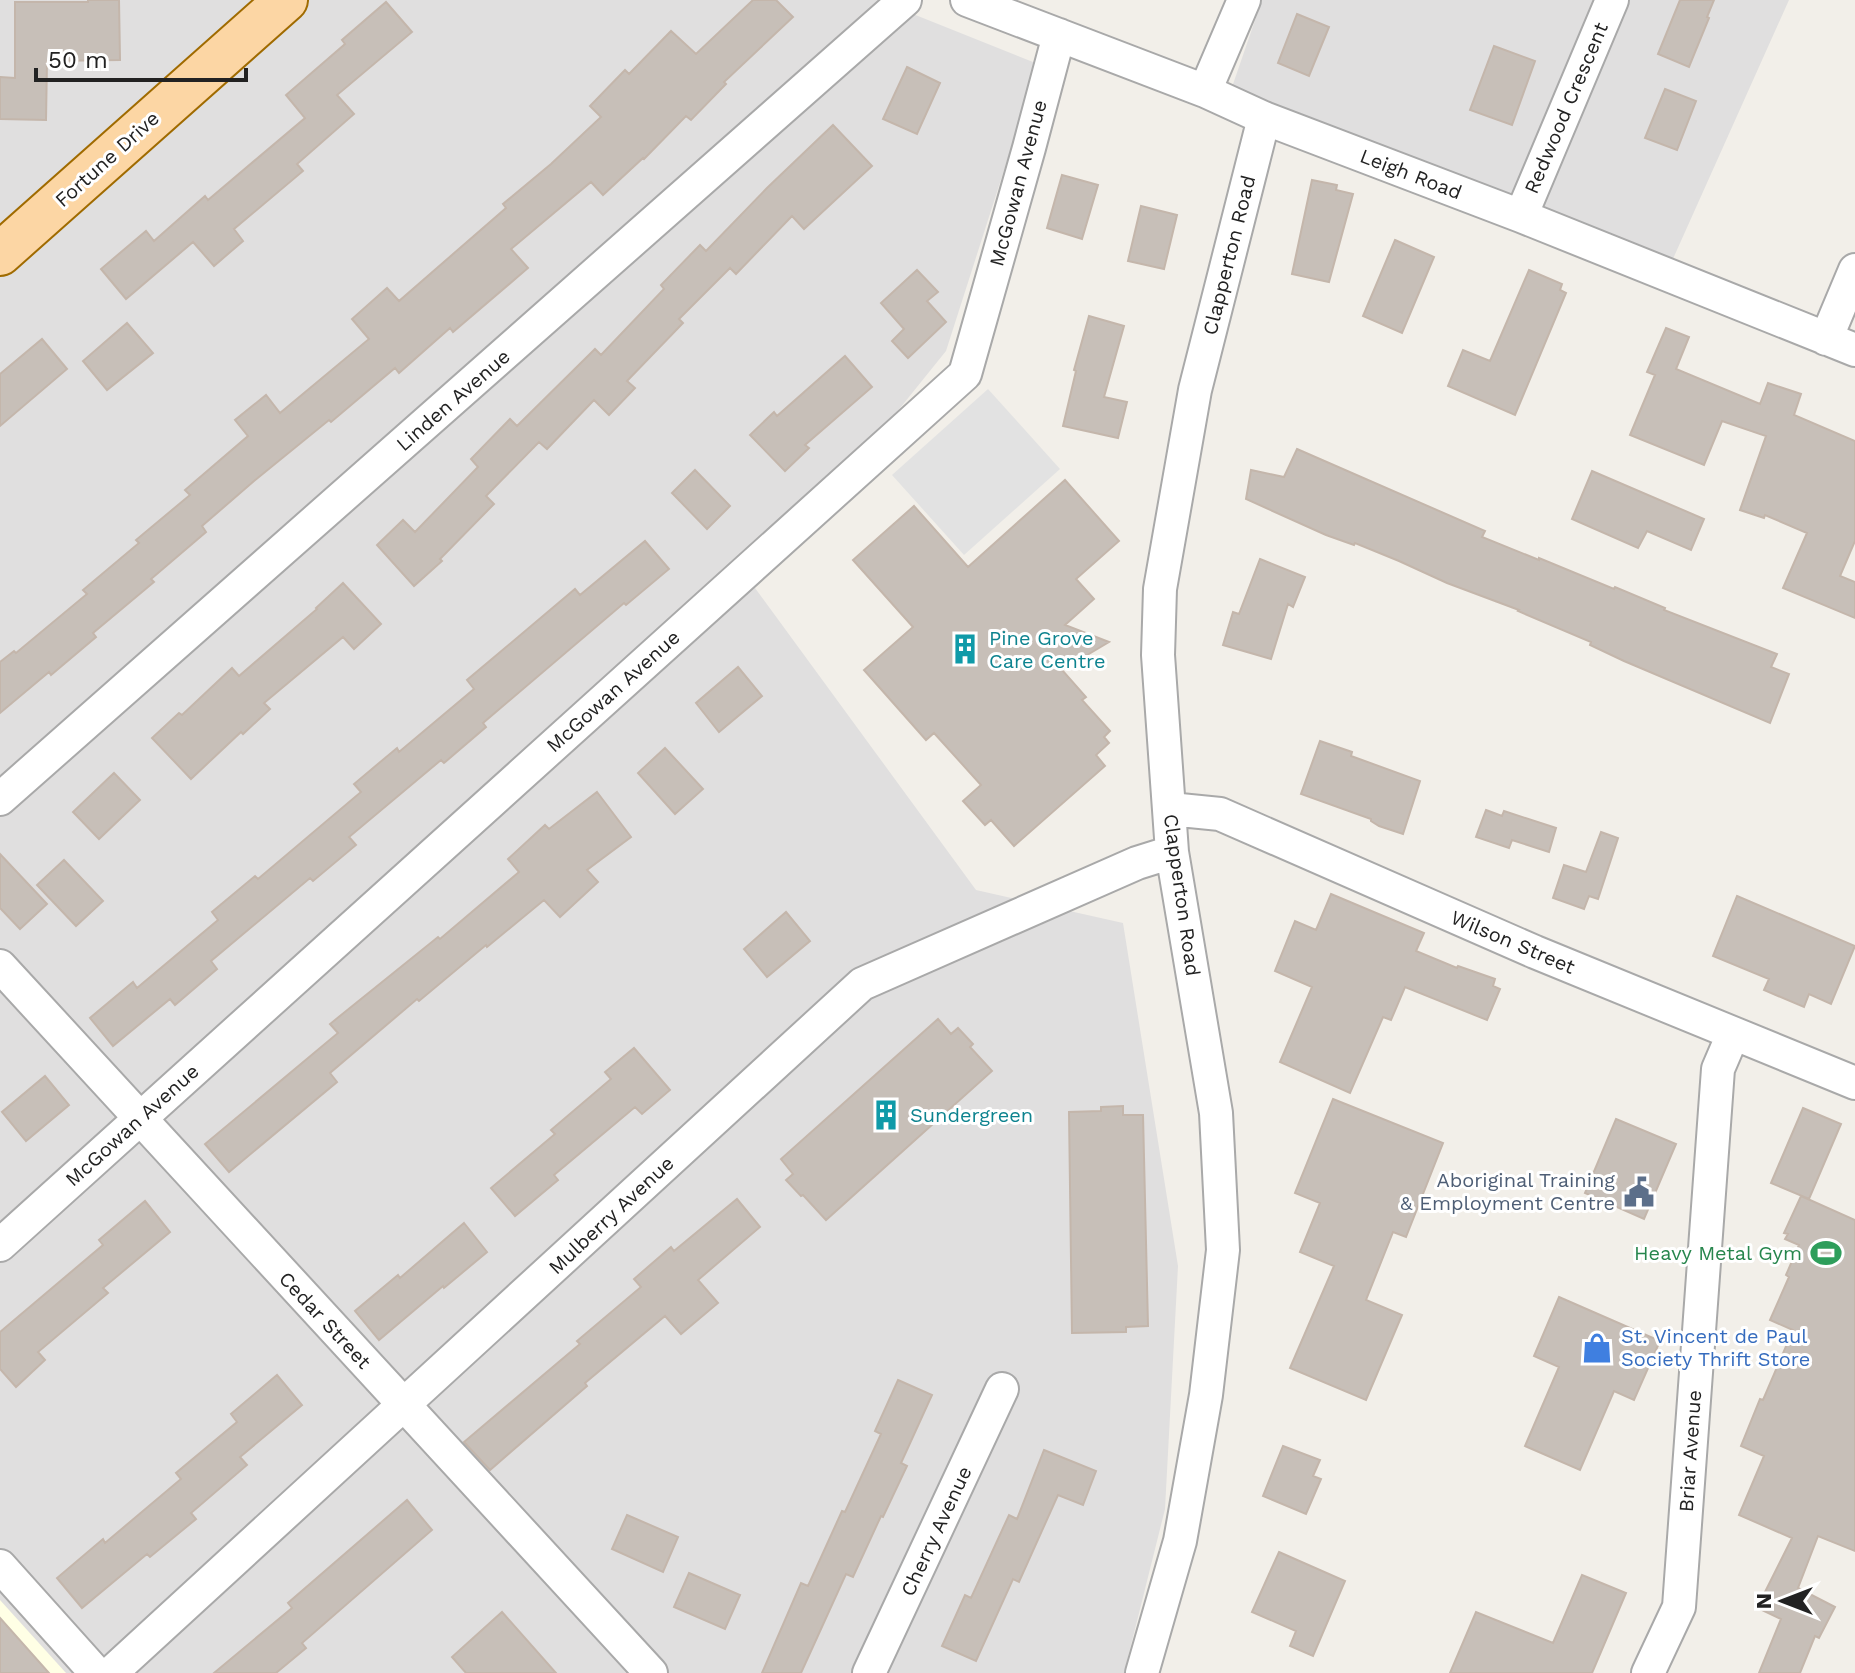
<svg xmlns="http://www.w3.org/2000/svg" width="1855" height="1673" viewBox="0 0 1855 1673" font-family="'Work Sans',sans-serif">
	<style>
		.residential { fill: #e0dfdf }
		.education { fill: #ffffe5 }
		.parking { fill: #e2e2e2 }
		.building { fill: #c7bfb8; stroke: #c4b6ab; stroke-width: 2 }
		.lines { fill: none; stroke-linecap: round; stroke-linejoin: round }
		.minor-casing { stroke: #a9a9a9; stroke-width: 36 }
		.major-casing { stroke: #a06b00; stroke-width: 46 }
		.minor { stroke: #fff; stroke-width: 32 }
		.major { stroke: #fcd6a4; stroke-width: 42 }
		.labels { text-anchor: middle; dominant-baseline: central; stroke-width: 6; stroke-linejoin: round; paint-order: stroke }
		.street-label { font-size: 20px; fill: #222; stroke: #fff }
		.culture-label { font-size: 20px; fill: #0d838f; stroke: #fff; text-anchor: start }
		.service-label { font-size: 20px; fill: #4e5e75; stroke: #fff; text-anchor: end }
		.leisure-label { font-size: 20px; fill: #27864d; stroke: #fff; text-anchor: end }
		.shop-label { font-size: 20px; fill: #366cbe; stroke: #fff; text-anchor: start }
	</style>
	<rect width="100%" height="100%" fill="#f2efe9"/>
	<path class="residential" d="M0,0H878L1038,64L946,351L755,588L976,890L1123,923L1178,1266L1165,1509L1124,1673H0Z
		M1262,0H1789L1672,261L1231,90Z"/>
	<path class="education" d="M0,1600L66,1673H0Z"/>
	<path class="parking" d="M988,389L1060,469L964,555L892,475Z"/>
	<path class="building" d="M88,0H119L120,60L47,61L46,120L0,119V77L15,78V2H88Z
		M753,0H776L793,17L724,82L726,84L691,120L686,116L644,159L643,158L603,195L591,182L511,249L528,268L453,332L450,328L399,373L395,368L331,422L329,420L254,481L202,526L206,532L151,579L154,582L93,633L96,637L51,675L49,672L0,713V662L14,651L16,653L87,594L83,590L139,543L136,540L190,495L185,490L248,436L235,420L266,395L280,413L369,339L352,319L387,288L399,301L506,208L503,204L551,164L601,117L590,106L625,70L629,74L671,31L696,54Z
		M1680,0H1714L1707,17L1709,18L1689,67L1658,54Z
		M386,2L412,32L337,95L354,114L297,164L303,171L234,229L243,241L214,266L193,242L126,299L101,269L146,231L154,241L205,196L208,200L305,118L286,95L345,44L342,40Z
		M1297,14L1329,27L1309,76L1278,63Z
		M1494,46L1535,61L1512,125L1470,110Z
		M907,67L940,83L917,134L883,119Z
		M1665,89L1696,101L1677,150L1645,138Z
		M833,125L872,166L804,229L792,216L736,274L730,268L679,319L683,323L627,381L635,388L609,415L594,400L547,449L539,442L486,496L494,504L440,559L442,561L414,586L377,545L403,520L415,532L478,467L471,459L510,419L517,426L595,349L601,355L664,289L661,285L700,245L706,251L767,188Z
		M1062,175L1098,185L1082,239L1047,228Z
		M1312,180L1337,185L1336,190L1353,194L1329,282L1292,274Z
		M1141,206L1177,215L1164,269L1128,261Z
		M1395,240L1434,257L1402,333L1363,316Z
		M917,270L938,292L927,301L946,322L908,358L892,341L904,329L881,303Z
		M1529,270L1562,284L1560,290L1566,293L1515,415L1448,386L1463,350L1490,361Z
		M1089,316L1124,326L1104,397L1127,402L1118,438L1063,426L1076,371L1074,370Z
		M127,323L153,353L107,390L83,361Z
		M1666,328L1689,337L1676,369L1760,404L1768,383L1801,394L1794,415L1855,441V541L1840,576L1855,582V618L1783,588L1807,533L1765,515L1764,518L1740,510L1766,436L1722,421L1704,465L1630,435L1655,375L1647,372Z
		M42,339L67,369L0,426V374Z
		M845,356L872,387L805,445L809,448L785,471L750,435L774,412L777,416Z
		M1297,449L1485,531L1482,537L1539,560V558L1614,589L1615,587L1665,608L1664,610L1777,654L1771,667L1789,674L1770,723L1624,661L1590,645L1591,642L1518,611L1519,610L1447,583L1399,561L1355,543L1354,545L1326,535L1246,499L1251,470L1284,477Z
		M695,470L730,506L707,529L672,493Z
		M1592,471L1704,519L1691,550L1647,531L1638,548L1572,519Z
		M1065,480L1119,541L1076,579L1094,599L1065,625L1109,642L1062,670L1086,697L1082,700L1110,731L1104,737L1109,743L1096,755L1105,766L1014,846L991,820L985,825L963,801L981,785L934,733L926,740L864,670L913,627L853,560L914,506L968,567Z
		M645,541L669,569L626,605L624,603L483,723L486,727L444,763L441,760L349,837L356,845L313,881L310,878L211,961L217,969L175,1005L170,999L113,1046L90,1018L133,982L137,988L218,920L212,912L255,876L258,879L361,792L354,784L397,748L399,752L474,689L467,680L575,589L580,595Z
		M1260,559L1305,577L1293,607L1288,604L1271,659L1223,645L1233,612L1239,614Z
		M343,583L381,624L354,649L343,637L264,703L270,709L243,734L241,732L191,779L152,738L179,713L182,715L232,668L239,676L317,609L316,608Z
		M738,667L762,696L719,732L696,703Z
		M1320,741L1352,752L1351,756L1420,781L1403,834L1379,826L1371,821V819L1301,794Z
		M665,748L703,789L675,814L638,773Z
		M114,773L140,800L99,839L73,812Z
		M597,792L631,837L587,870L598,882L560,917L544,900L487,947L486,945L419,1001L417,999L330,1073L337,1082L229,1172L205,1144L338,1033L330,1024L438,937L440,939L519,872L508,859L545,825L549,829Z
		M1486,810L1502,816L1504,811L1556,828L1549,852L1512,840L1509,848L1476,837Z
		M1601,832L1618,838L1598,899L1589,896L1584,909L1553,898L1564,865L1586,872Z
		M0,854L47,904L20,929L0,908Z
		M64,860L103,901L76,926L37,885Z
		M1331,894L1424,933L1416,951L1457,968L1458,966L1495,979L1493,986L1500,989L1487,1020L1405,987L1391,1020L1383,1017L1350,1093L1280,1062L1312,987L1275,971L1295,921L1316,930Z
		M1737,896L1855,946L1831,1004L1809,994L1804,1007L1764,990L1769,979L1713,956Z
		M786,912L810,941L767,977L744,949Z
		M938,1019L951,1034L958,1028L973,1044L970,1047L992,1071L826,1220L803,1195L801,1196L786,1180L793,1174L781,1159Z
		M634,1048L670,1090L642,1114L635,1107L554,1175L558,1180L515,1216L491,1188L555,1134L551,1130L611,1079L605,1072Z
		M45,1076L69,1105L26,1141L2,1112Z
		M1333,1099L1443,1143L1406,1237L1393,1232L1366,1300L1402,1315L1366,1400L1290,1368L1334,1266L1300,1252L1320,1203L1295,1193Z
		M1123,1106V1115H1143L1148,1326L1126,1327V1332L1072,1333L1069,1112L1101,1111V1107Z
		M1803,1108L1841,1124L1809,1199L1771,1183Z
		M1616,1119L1676,1144L1644,1219L1585,1193Z
		M1801,1196L1855,1220V1551L1818,1536L1798,1588L1835,1607L1819,1638L1815,1636L1800,1673H1759L1781,1619L1760,1609L1762,1606L1759,1604L1792,1538L1739,1515L1764,1456L1741,1446L1760,1399L1763,1400L1793,1330L1770,1320L1789,1277L1786,1275L1799,1245L1785,1239L1788,1234L1784,1233Z
		M737,1199L760,1227L698,1280L718,1303L681,1334L665,1316L585,1383L587,1386L490,1470L464,1442L580,1344L577,1341L641,1287L634,1279L671,1247L674,1251Z
		M145,1201L170,1232L103,1288L108,1293L38,1352L45,1360L16,1387L0,1369V1332L103,1245L99,1240Z
		M464,1223L487,1252L444,1288L443,1286L379,1340L355,1311L398,1275L400,1278Z
		M1559,1297L1660,1341L1634,1400L1614,1391L1580,1470L1525,1446L1559,1367L1534,1356Z
		M277,1375L302,1405L240,1457L247,1465L191,1513L196,1519L150,1557L147,1554L82,1608L57,1578L103,1539L105,1543L181,1479L176,1473L237,1422L231,1414Z
		M898,1380L932,1395L901,1463L907,1466L883,1517L881,1516L853,1577L846,1574L801,1673H762L801,1583L808,1586L842,1511L845,1512L881,1434L875,1431Z
		M1283,1446L1320,1460L1313,1476L1321,1479L1306,1514L1263,1496Z
		M1044,1450L1096,1471L1083,1505L1058,1495L1019,1582L1013,1579L976,1661L942,1646L965,1595L971,1598L1009,1515L1017,1519Z
		M407,1500L432,1530L302,1643L306,1648L276,1673H214L292,1608L288,1603Z
		M627,1515L678,1537L663,1572L612,1549Z
		M1279,1552L1345,1581L1313,1656L1290,1646L1296,1631L1252,1612Z
		M689,1573L740,1595L725,1629L674,1607Z
		M1582,1575L1626,1593L1592,1673H1450L1476,1612L1553,1643Z
		M502,1612L556,1673H466L452,1657Z
		M0,1618L49,1673H0Z"/>
	<g class="lines">
		<g class="minor-casing">
			<path id="minor" d="M967,0L1205,91L1264,118L1521,216L1855,350
				M1205,91L1244,0
				M1521,216L1612,0
				M1826,339L1855,270
				M0,799L905,0
				M1170,809L1220,814L1535,952L1855,1083
				M0,966L651,1673
				M0,1245L965,374L1029,148L1059,35
				M0,1566L96,1673
				M111,1673L862,984L1137,863L1172,852
				M869,1673L1002,1389
				M1142,1673L1180,1541L1206,1395L1223,1250L1216,1113L1172,852L1158,655L1160,589L1195,390L1264,118
				M1648,1673L1679,1607L1718,1069L1733,1034"/>
		</g>
		<g class="major-casing">
			<path id="major" d="M0,254L286,0"/>
		</g>
		<use href="#minor" class="minor"/>
		<use href="#major" class="major"/>
	</g>
	<defs>
		<g id="building-bare" transform="scale(2.4)"><path d="M-4-6H4V6H1V3H-1V6H-4ZM-2.5-4.3h1.7v1.8h-1.7ZM.8-4.3h1.7v1.8H.8ZM-2.5-1h1.7V.8h-1.7ZM.8-1h1.7V.8H.8Z" fill="#0f9aa8" stroke="#fff" stroke-width="2.5" paint-order="stroke"/></g>
		<g id="civic-bare" transform="scale(2.4)"><path d="M-.6-6.5H3V-4.5H.6V-3L4-1V1h2V6H-6V1h2V-1L-.6-3ZM-1.2 2.5V6h2.4V2.5Z" fill="#5c6f8a" stroke="#fff" stroke-width="2.5" paint-order="stroke"/></g>
		<g id="stadium-bare" transform="scale(2.4)"><path d="M0-5a6.5 5 0 1 0 0 10a6.5 5 0 1 0 0-10ZM-3.5-1.8h7v3.6h-7Z" fill="#2e9e5b" stroke="#fff" stroke-width="2.5" paint-order="stroke"/></g>
		<g id="shop-bare" transform="scale(2.4)"><path d="M-5-2.5h2.3a2.7 3.5 0 0 1 5.4 0H5L5.5 6h-11ZM-1.5-2.5h3a1.5 2.3 0 0 0-3 0Z" fill="#3f7fe0" stroke="#fff" stroke-width="2.5" paint-order="stroke"/></g>
	</defs>
	<g fill-rule="evenodd">
		<use href="#building-bare" x="965" y="649"/>
		<use href="#building-bare" x="886" y="1115"/>
		<use href="#civic-bare" x="1639" y="1192"/>
		<use href="#stadium-bare" x="1826" y="1253"/>
		<use href="#shop-bare" x="1597" y="1348"/>
	</g>
	<g class="labels">
		<g class="street-label">
			<text transform="translate(1566 108) rotate(-67)">Redwood Crescent</text>
			<text transform="translate(107 159) rotate(-42)">Fortune Drive</text>
			<text transform="translate(1411 174) rotate(21)">Leigh Road</text>
			<text transform="translate(1018 183) rotate(-75)">McGowan Avenue</text>
			<text transform="translate(1229 255) rotate(-76)">Clapperton Road</text>
			<text transform="translate(453 400) rotate(-41)">Linden Avenue</text>
			<text transform="translate(613 691) rotate(-42)">McGowan Avenue</text>
			<text transform="translate(1182 895) rotate(82)">Clapperton Road</text>
			<text transform="translate(1513 942) rotate(23)">Wilson Street</text>
			<text transform="translate(132 1125) rotate(-42)">McGowan Avenue</text>
			<text transform="translate(611 1215) rotate(-43)">Mulberry Avenue</text>
			<text transform="translate(325 1320) rotate(47)">Cedar Street</text>
			<text transform="translate(1690 1451) rotate(-86)">Briar Avenue</text>
			<text transform="translate(936 1531) rotate(-65)">Cherry Avenue</text>
		</g>
		<g class="culture-label">
			<text x="989" y="638">Pine Grove<tspan x="989" dy="23">Care Centre</tspan></text>
			<text x="910" y="1115">Sundergreen</text>
		</g>
		<g class="service-label">
			<text x="1615" y="1180">Aboriginal Training<tspan x="1615" dy="23">&amp; Employment Centre</tspan></text>
		</g>
		<g class="leisure-label">
			<text x="1802" y="1253">Heavy Metal Gym</text>
		</g>
		<g class="shop-label">
			<text x="1621" y="1336">St. Vincent de Paul<tspan x="1621" dy="23">Society Thrift Store</tspan></text>
		</g>
	</g>
	<g transform="translate(1783 1601) rotate(270)" stroke="#ffffff" stroke-width="6" paint-order="stroke">
	<path d="M0-6L14 30L0 20L-14 30Z" fill="#222222"/>
	<text y="-12" font-size="22" font-weight="bold" text-anchor="middle" fill="#222222">N</text>
	</g>
	<path d="M36 68v12h210v-12" fill="none" stroke="#222222" stroke-width="4"/>
	<text x="48" y="68" font-size="24" fill="#222222" stroke="#ffffff" stroke-width="6" paint-order="stroke">50 m</text>
</svg>
